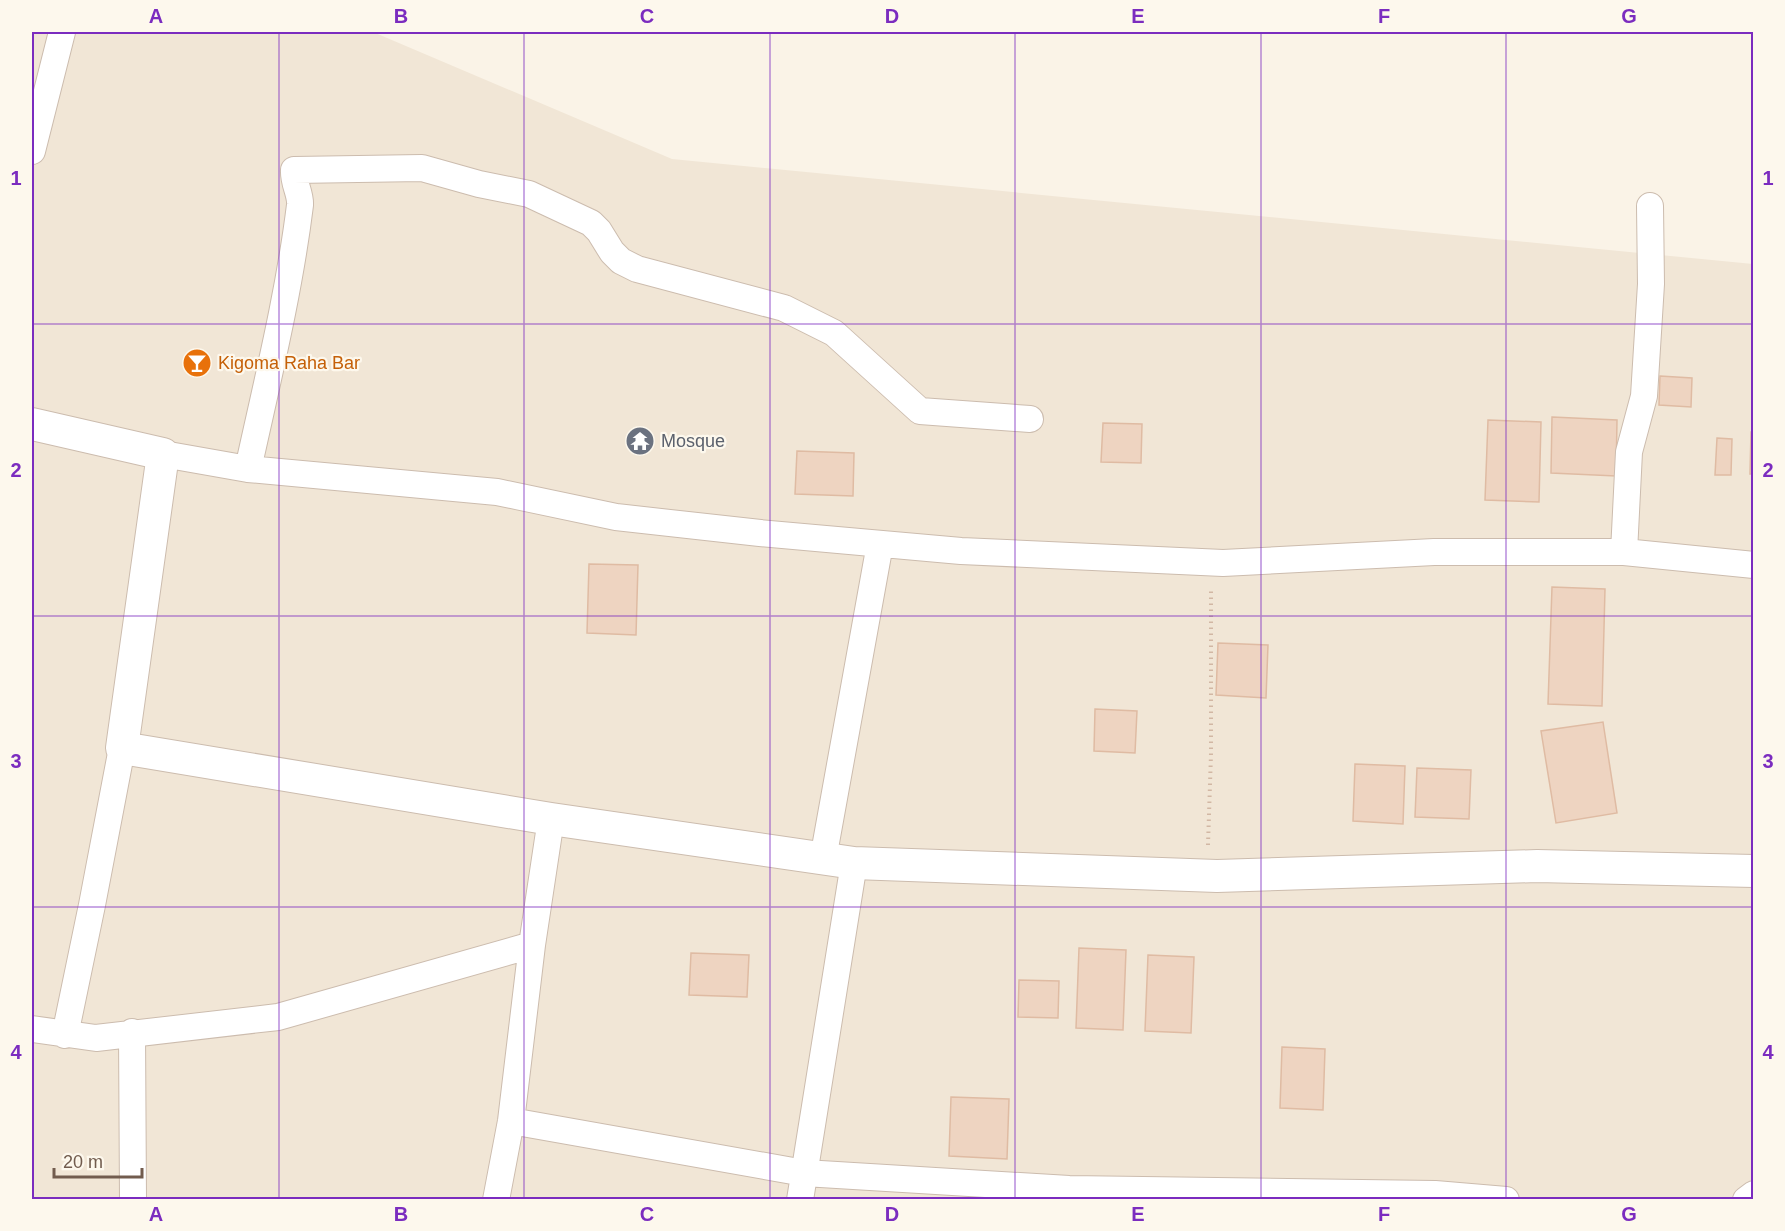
<svg xmlns="http://www.w3.org/2000/svg" width="1785" height="1231" viewBox="0 0 1785 1231" font-family="Helvetica,sans-serif">
	<style>
		.residential { fill: #f1e6d6 }
		.building { fill: #eed4c1; stroke: #dfbba3; stroke-width: 1.5 }
		.lines { fill: none; stroke-linecap: round; stroke-linejoin: round }
		.minor-casing { stroke: #ccbcae; stroke-width: 28 }
		.tertiary-casing { stroke: #ccbcae; stroke-width: 34 }
		.path { stroke: #d2b7a4; stroke-width: 4; stroke-dasharray: 1.5 4.5; stroke-linecap: butt }
		.minor { stroke: #fff; stroke-width: 26 }
		.tertiary { stroke: #fff; stroke-width: 32 }
		.grid { fill: none; stroke: #7b2cbf; stroke-width: 1.5; stroke-opacity: 0.55 }
		.labels { text-anchor: middle; dominant-baseline: central; stroke-width: 4.5; stroke-linejoin: round; paint-order: stroke }
		.food-label { font-size: 18px; fill: #c56008; stroke: #fdf8ed; text-anchor: start }
		.worship-label { font-size: 18px; fill: #5b616d; stroke: #fdf8ed; text-anchor: start }
		.neatline { fill: none; stroke: #7b2cbf; stroke-width: 2 }
		.grid-label { font-size: 20px; text-anchor: middle; font-weight: bold; fill: #7b2cbf }
	</style>
	<rect width="100%" height="100%" fill="#faf3e7"/>
	<path class="residential" d="M32,32H373L672,159L1753,264V1199H32Z"/>
	<path class="building" d="M1660,376L1692,378L1691,407L1659,405Z
		M1552,417L1617,420L1616,476L1551,473Z
		M1488,420L1541,422L1539,502L1485,500Z
		M1103,423L1142,424L1141,463L1101,462Z
		M1751,432H1754V474H1750Z
		M1717,438L1732,439L1731,475H1715Z
		M797,451L854,453L853,496L795,494Z
		M589,564L638,565L636,635L587,633Z
		M1552,587L1605,589L1602,706L1548,704Z
		M1218,643L1268,645L1266,698L1216,695Z
		M1095,709L1137,711L1135,753L1094,751Z
		M1603,722L1617,813L1556,823L1541,731Z
		M1355,764L1405,766L1403,824L1353,821Z
		M1417,768L1471,770L1469,819L1415,817Z
		M1079,948L1126,950L1123,1030L1076,1028Z
		M691,953L749,955L747,997L689,995Z
		M1148,955L1194,957L1191,1033L1145,1031Z
		M1019,980L1059,981L1058,1018L1018,1017Z
		M1282,1047L1325,1049L1323,1110L1280,1108Z
		M951,1097L1009,1099L1007,1159L949,1156Z"/>
	<g class="lines">
		<g class="minor-casing">
			<path id="minor" d="M32,151L62,32
				M163,454L248,469L497,492L616,517L760,533L961,551L1223,563L1434,552H1624L1754,565
				M248,469C267,382 289,294 300,205C301,194 293,183 294,170L422,168L479,184L529,194L591,223L599,231L612,252L621,261L637,269L784,308L834,333L920,411L1030,419
				M1624,552L1629,452L1644,396L1651,284L1650,206
				M823,859L880,544
				M32,1029L96,1038L278,1017L532,945
				M132,1032L133,1200
				M65,1035L92,905L122,748
				M511,1121L804,1173L1069,1189L1435,1194L1506,1200
				M496,1200L511,1121L532,945L551,819
				M800,1200L854,863
				M1746,1200L1754,1194"/>
		</g>
		<g class="tertiary-casing">
			<path id="tertiary" d="M32,424L163,454L122,748L551,819L854,863L1217,876L1537,866L1754,871"/>
		</g>
		<path class="path" d="M1208,845L1211,754V589"/>
		<use href="#minor" class="minor"/>
		<use href="#tertiary" class="tertiary"/>
	</g>
	<path class="grid" d="M279,32V1200M524,32V1200M770,32V1200M1015,32V1200M1261,32V1200M1506,32V1200M32,324H1754M32,616H1754M32,907H1754"/>
	<defs>
		<g id="bar-disc" transform="scale(1.5)"><circle r="9.5" fill="#e8710a" stroke="#fdf8ed"/><path d="M-6-5H6L.8 .8V4.5H3.5V6h-7V4.5H-.8V.8Z" fill="#fff"/></g>
		<g id="temple-disc" transform="scale(1.5)"><circle r="9.5" fill="#6b7280" stroke="#fdf8ed"/><path d="M0-6L5-2H3V0L6.5 2.5H4V6H1.5V3h-3V6H-4V2.5H-6.5L-3 0V-2H-5Z" fill="#fff"/></g>
	</defs>
	<g fill-rule="evenodd">
		<use href="#bar-disc" x="197" y="363"/>
		<use href="#temple-disc" x="640" y="441"/>
	</g>
	<g class="labels">
		<g class="food-label">
			<text x="218" y="363">Kigoma Raha Bar</text>
		</g>
		<g class="worship-label">
			<text x="661" y="441">Mosque</text>
		</g>
	</g>
	<rect width="1785" height="1231" fill="none" stroke="#fdf8ed" stroke-width="66"/>
	<path d="M54 1168v9h88v-9" fill="none" stroke="#725c4e" stroke-width="3"/>
	<text x="63" y="1168" font-size="18" fill="#725c4e" stroke="#fdf8ed" stroke-width="4.5" paint-order="stroke">20 m</text>
	<rect x="33" y="33" width="1719" height="1165" class="neatline"/>
	<g class="grid-label">
		<text x="156" y="23">A</text>
		<text x="401" y="23">B</text>
		<text x="647" y="23">C</text>
		<text x="892" y="23">D</text>
		<text x="1138" y="23">E</text>
		<text x="1384" y="23">F</text>
		<text x="1629" y="23">G</text>
		<text x="16" y="185">1</text>
		<text x="1768" y="185">1</text>
		<text x="16" y="477">2</text>
		<text x="1768" y="477">2</text>
		<text x="16" y="768">3</text>
		<text x="1768" y="768">3</text>
		<text x="16" y="1059">4</text>
		<text x="1768" y="1059">4</text>
		<text x="156" y="1221">A</text>
		<text x="401" y="1221">B</text>
		<text x="647" y="1221">C</text>
		<text x="892" y="1221">D</text>
		<text x="1138" y="1221">E</text>
		<text x="1384" y="1221">F</text>
		<text x="1629" y="1221">G</text>
	</g>
</svg>
